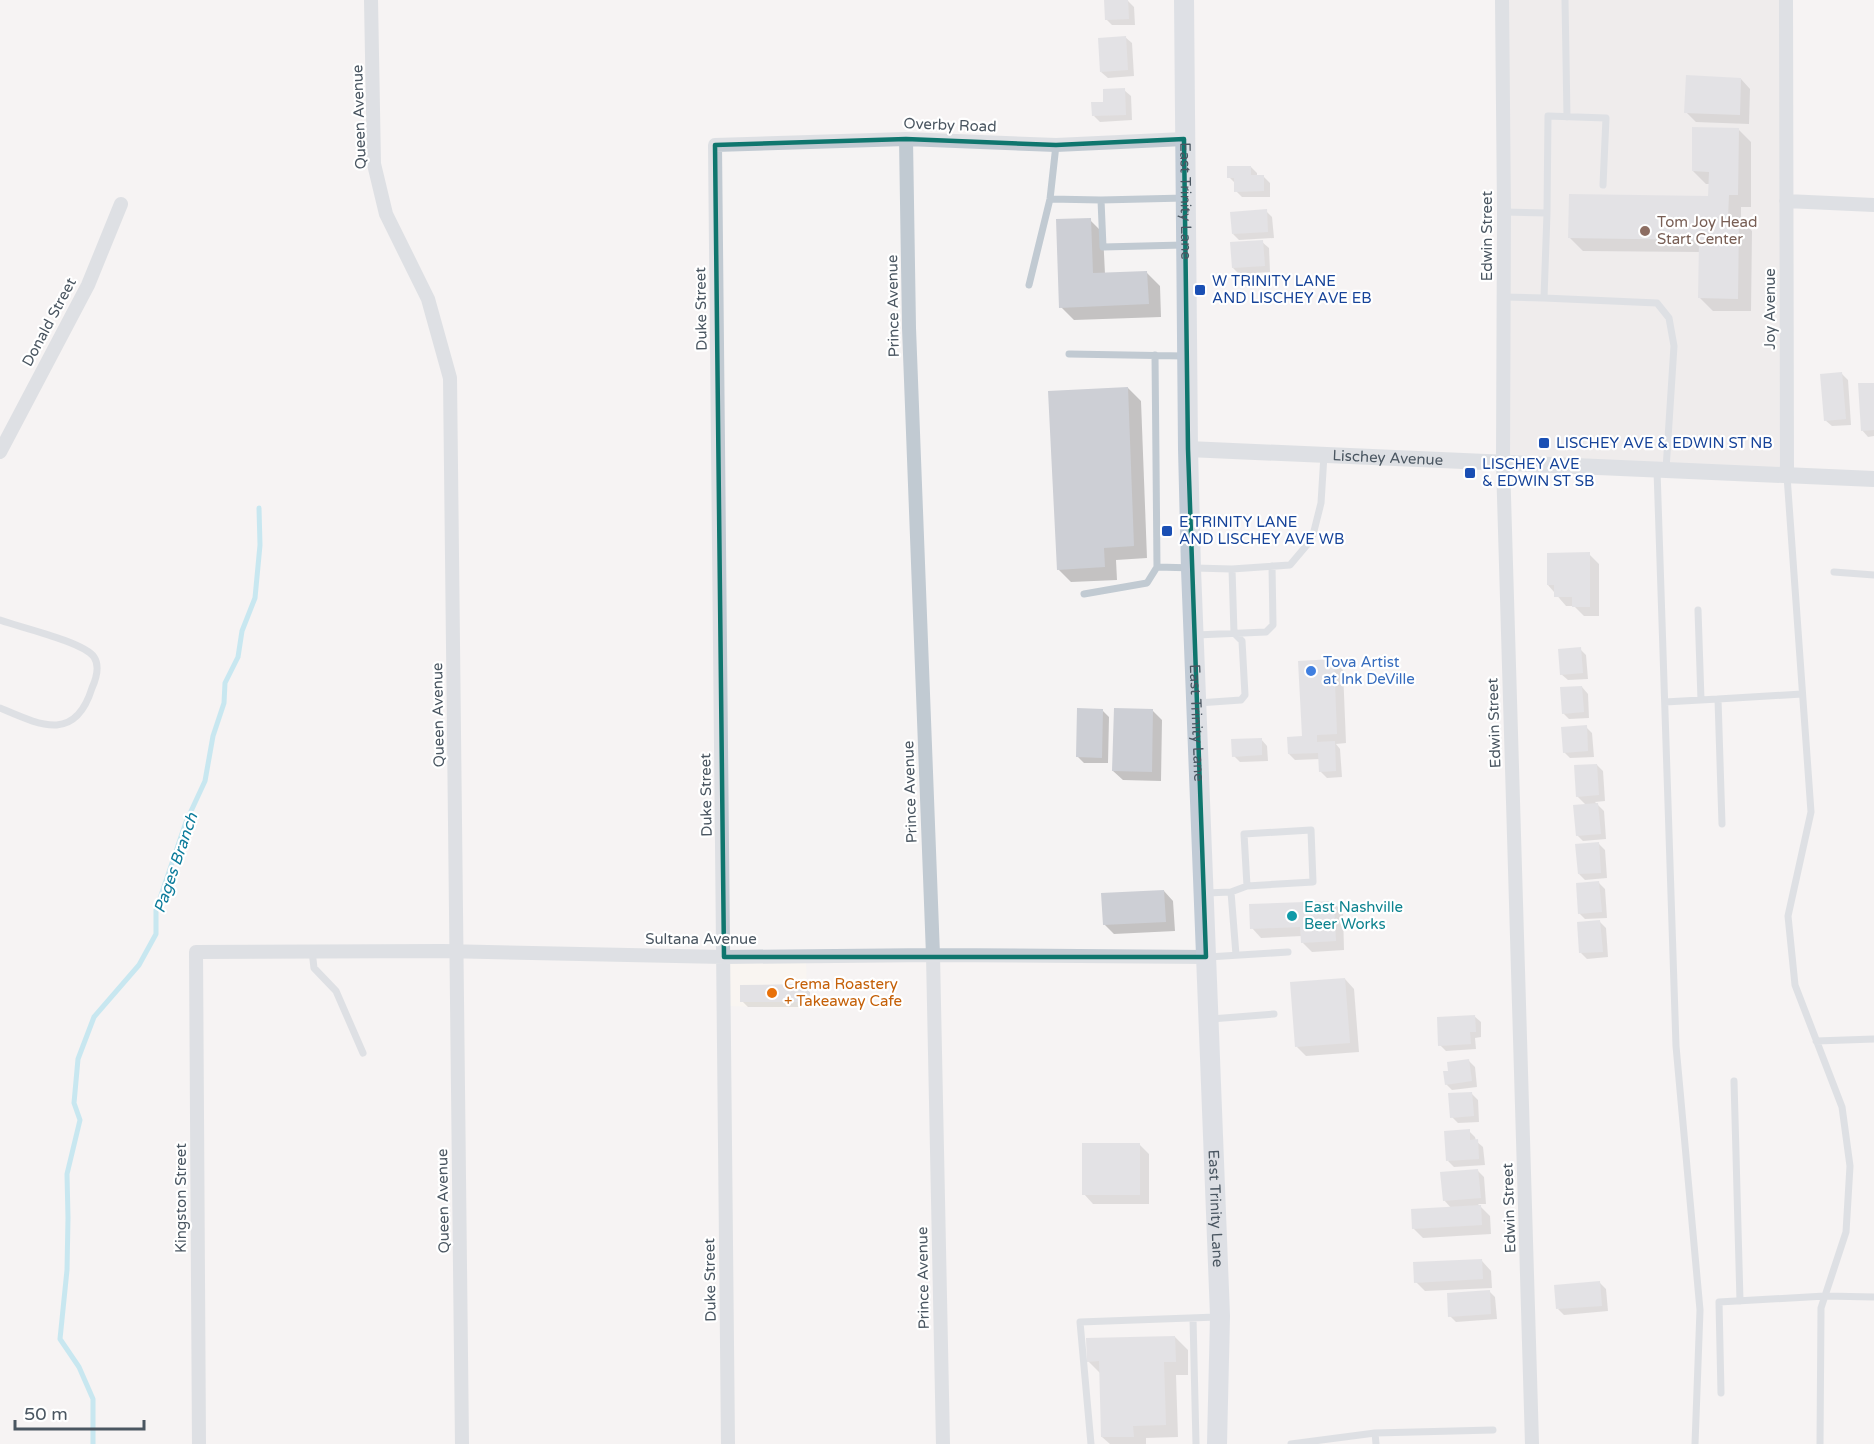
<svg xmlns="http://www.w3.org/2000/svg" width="1874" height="1444" viewBox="0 0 1874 1444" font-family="'Varela Round',sans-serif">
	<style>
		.commercial { fill: #fdf9ef }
		.education { fill: #e6e4e5 }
		.shadow { fill: #0003 }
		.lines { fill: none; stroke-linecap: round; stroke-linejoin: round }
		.stream { stroke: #90daee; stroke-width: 5 }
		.building { fill: #cdcfd5 }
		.service { stroke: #c1cad2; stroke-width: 7 }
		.minor { stroke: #c1cad2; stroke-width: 14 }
		.tertiary { stroke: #c1cad2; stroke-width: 16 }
		.secondary { stroke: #c1cbd6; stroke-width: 20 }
		.marked { fill: none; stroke: #0f766e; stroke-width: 4.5; stroke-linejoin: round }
		.education-dot { fill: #8d6e63; stroke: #fff; stroke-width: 2 }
		.transit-dot { fill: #1a4fb4; stroke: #fff; stroke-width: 2 }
		.shop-dot { fill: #3f7fe0; stroke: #fff; stroke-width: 2 }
		.culture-dot { fill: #0f9aa8; stroke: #fff; stroke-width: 2 }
		.food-dot { fill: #e8710a; stroke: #fff; stroke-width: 2 }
		.labels { text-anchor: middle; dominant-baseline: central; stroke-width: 4.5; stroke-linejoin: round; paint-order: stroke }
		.street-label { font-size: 15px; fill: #4a5661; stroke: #fff }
		.education-label { font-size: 15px; fill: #785e54; stroke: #fff; text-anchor: start }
		.transit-label { font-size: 15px; fill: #164399; stroke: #fff; text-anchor: start }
		.shop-label { font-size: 15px; fill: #366cbe; stroke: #fff; text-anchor: start }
		.culture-label { font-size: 15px; fill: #0d838f; stroke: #fff; text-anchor: start }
		.food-label { font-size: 15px; fill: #c56008; stroke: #fff; text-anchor: start }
		.water-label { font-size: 16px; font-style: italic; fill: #0c7c9b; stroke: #fff }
	</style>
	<rect width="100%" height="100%" fill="#f5f3f3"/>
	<path class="commercial" d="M806,955L807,1008L724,1006V957Z"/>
	<path class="education" d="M1501,0H1788L1787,474L1503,463Z"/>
	<path class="shadow" d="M1128,1L1134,7L1135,25H1112L1106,19Z
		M1125,37L1132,43L1134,76L1108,78L1101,72Z
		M1741,79L1750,89L1749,124L1696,122L1686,112Z
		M1124,90L1131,96L1132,120L1100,122L1094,116L1105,103Z
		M1738,129L1751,142V207H1741V220L1752,231L1751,311H1713L1700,298V252L1583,251L1570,238L1710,197V184H1706L1693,171Z
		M1251,167L1257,173V177H1264L1270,183V197H1242L1236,191V184L1229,177Z
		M1266,211L1272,217L1274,238L1239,240L1233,234Z
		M1090,220L1103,233L1105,274L1147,273L1160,286L1161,317L1074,320L1061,307Z
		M1262,242L1269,248L1270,272L1239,274L1233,268Z
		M1842,374L1848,380L1851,425L1832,426L1825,420Z
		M1874,384V436L1868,437L1862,430Z
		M1128,388L1141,401L1147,558L1116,560L1117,580L1071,582L1058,569Z
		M1589,554L1599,564V616H1584L1574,606H1566L1548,585Z
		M1580,649L1586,655L1588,679L1568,680L1561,674Z
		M1333,661L1343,670L1346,743L1336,744L1340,749L1342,777L1327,778L1320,771V759L1295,760L1289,754L1303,737Z
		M1582,687L1588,694L1589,718L1569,719L1563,713Z
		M1103,711L1109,717L1108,763H1084L1078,757Z
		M1153,711L1162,720L1161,781L1123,780L1113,771Z
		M1586,727L1592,733L1594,757L1570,758L1564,752Z
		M1261,739L1267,746L1268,761L1240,762L1234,756Z
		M1597,765L1603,771L1605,801L1595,802L1604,811L1606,839L1583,841L1577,835L1586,805L1577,796Z
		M1599,844L1605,850L1607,878L1585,880L1579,874Z
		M1599,883L1605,889L1607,918L1585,919L1579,913Z
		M1164,891L1173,901L1175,931L1114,934L1104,924Z
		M1333,902L1343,912L1344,950L1312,952L1302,942V936L1261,938L1252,928Z
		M1600,922L1606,928L1608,957L1587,959L1581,953Z
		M1345,979L1354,989L1359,1052L1306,1056L1297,1047Z
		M804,986L810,992V1007H748L742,1001Z
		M1474,1016L1481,1022V1037L1475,1038L1476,1049L1446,1051L1440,1045Z
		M1469,1061L1475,1067L1477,1087L1452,1090L1446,1084L1449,1072Z
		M1471,1093L1478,1100L1479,1122L1458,1123L1452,1117Z
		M1469,1131L1475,1137L1476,1141L1483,1147L1485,1165L1454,1167L1448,1161Z
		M1139,1144L1149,1154V1204H1093L1084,1194Z
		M1478,1171L1484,1177L1486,1204H1478L1490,1216L1491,1234L1423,1238L1413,1228L1452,1209L1444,1200Z
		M1482,1261L1491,1271L1492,1288L1425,1291L1416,1282Z
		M1600,1283L1606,1289L1608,1311L1564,1315L1558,1309Z
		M1489,1291L1495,1297L1497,1319L1456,1322L1450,1316Z
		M1175,1337L1188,1350V1375H1176L1178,1437L1146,1438V1444H1110L1102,1437L1100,1373L1088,1361Z"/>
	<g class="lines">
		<path class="stream" d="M93,1444V1399L79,1367L60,1339L67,1270L68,1218L67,1174L80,1120L74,1103L78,1059L94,1017L139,965L156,934V910L186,822L205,781L213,736L224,703L225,683L238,657L242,631L255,598L260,545L259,508"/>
	</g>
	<path class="building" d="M1104,0H1128L1129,19L1105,20Z
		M1126,36L1128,70L1100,72L1098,38Z
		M1686,75L1741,78L1740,115L1684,113Z
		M1125,88L1126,115L1092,116L1091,102H1103V89Z
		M1692,127L1739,128L1738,195H1729L1728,217H1739L1738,299L1698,298L1699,240L1568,238L1569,194L1708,196L1709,172L1692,171Z
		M1227,166H1251V175H1264V191L1234,192V178H1227Z
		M1267,209L1268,232L1232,234L1230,212Z
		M1091,218L1093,273L1147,271L1149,304L1059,308L1056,219Z
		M1263,240L1265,266L1232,268L1230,242Z
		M1842,372L1846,419L1824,421L1820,374Z
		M1858,383H1874V430L1861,431Z
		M1128,387L1134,546L1104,548L1105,567L1057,570L1048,391Z
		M1590,552V607H1572V597H1554V585H1547V553Z
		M1581,647L1583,673L1560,675L1558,649Z
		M1334,659L1337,734L1317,735V742L1335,741L1336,771L1319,772L1318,753L1288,754L1287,737L1302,736L1298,661Z
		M1582,686L1584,712L1562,714L1560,687Z
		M1077,708L1103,709L1102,758L1076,757Z
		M1114,708L1153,709L1152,772L1112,771Z
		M1587,725L1588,751L1563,753L1561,727Z
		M1262,738V755L1232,757L1231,739Z
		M1597,764L1599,795L1576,797L1574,765Z
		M1598,803L1601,834L1576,836L1573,805Z
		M1599,842L1601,873L1578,874L1575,844Z
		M1599,881L1602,912L1578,914L1576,883Z
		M1164,890L1166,922L1103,925L1101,893Z
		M1334,901L1336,941L1301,943L1300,927L1250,929L1249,904Z
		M1600,920L1603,952L1579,953L1577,922Z
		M1345,978L1350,1043L1295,1047L1290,982Z
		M805,984V1002H740V985Z
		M1475,1015L1476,1032H1470L1471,1044L1438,1046L1437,1017Z
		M1469,1059L1472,1081L1445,1085L1443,1071H1448L1447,1062Z
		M1472,1092L1474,1116L1450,1118L1448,1093Z
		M1470,1129V1140L1478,1139L1479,1159L1446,1161L1444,1131Z
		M1082,1143H1140V1195H1082Z
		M1478,1169L1481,1198L1443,1201L1440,1172Z
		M1481,1205L1482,1225L1412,1229L1411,1209Z
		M1482,1259L1483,1279L1414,1283L1413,1262Z
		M1600,1281L1602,1306L1556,1309L1554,1285Z
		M1490,1290L1491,1314L1448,1317L1447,1293Z
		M1175,1336L1176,1362H1164L1166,1425L1133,1426L1134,1437H1101L1099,1361L1087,1362L1086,1338Z"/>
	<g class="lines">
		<path class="service" d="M1565,0L1567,117
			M1050,199L1101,200
			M1547,213L1548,116L1606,118L1603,185
			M1183,245L1103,247L1101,200L1185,198
			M1029,285L1050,199L1056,145
			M1504,297L1544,298L1547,213L1504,212
			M1544,298L1657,303L1669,318L1674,346L1666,469
			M1069,354L1184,356
			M1657,470L1676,1046L1700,1310L1695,1444
			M1787,476L1811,812L1788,916L1795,985L1842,1107L1850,1166L1846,1232L1821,1308L1820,1444
			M1157,567L1232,569
			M1834,572L1874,575
			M1084,594L1147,583L1157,567L1155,355
			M1698,610L1701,700
			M0,620C19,627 84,642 94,657C100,666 96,679 92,688C75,743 40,725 0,708
			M1196,635L1266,632L1273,625L1272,566
			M1665,702L1718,699
			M1198,703L1241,700L1245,695L1242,641L1234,633L1232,569L1290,565L1312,539L1321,503L1324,455
			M1722,824L1718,699L1802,694
			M1231,892L1236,955
			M1206,893L1231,892L1247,886L1313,882L1311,830L1244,834L1247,886
			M312,951L314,968L336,991L363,1053
			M1208,957L1288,952
			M1211,1019L1274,1014
			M1816,1041L1874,1039
			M1734,1081L1740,1301
			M1193,1318L1196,1444
			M1721,1393L1719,1302L1825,1296L1874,1297
			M1091,1444L1080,1322L1217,1317
			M1291,1444L1375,1433
			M1376,1444L1375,1433L1493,1430"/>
		<path class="minor" d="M371,0L374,164L386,214L428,299L450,378L462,1444
			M1502,0L1504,212L1503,463L1532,1444
			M1786,0L1787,474
			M906,139L909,328L933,955L943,1444
			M1786,201L1874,205
			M0,452L88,285L121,204
			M199,1444L196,952L443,951L724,957L933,955L1206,957
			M728,1444L715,145L906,139L1056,145L1184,139"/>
		<path class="tertiary" id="s1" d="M1188,449L1874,479"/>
		<path class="secondary" id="s2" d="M1184,0L1188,449L1191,569L1220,1316L1217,1444"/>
	</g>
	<path d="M0 0H1874V1444H0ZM906,139L1056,145L1184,139L1188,449L1206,957H724L715,145Z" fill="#f5f3f3" fill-opacity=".55" fill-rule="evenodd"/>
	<path class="marked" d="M906,139L1056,145L1184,139L1188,449L1206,957H724L715,145Z"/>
	<circle class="education-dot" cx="1645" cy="231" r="6"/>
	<g class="transit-dot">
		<rect x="1194" y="284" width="12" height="12" rx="3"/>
		<rect x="1538" y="437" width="12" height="12" rx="3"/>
		<rect x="1464" y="467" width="12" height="12" rx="3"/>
		<rect x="1161" y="525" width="12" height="12" rx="3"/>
	</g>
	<circle class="shop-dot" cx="1311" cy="671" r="6"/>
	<circle class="culture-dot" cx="1292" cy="916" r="6"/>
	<circle class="food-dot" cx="772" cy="993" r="6"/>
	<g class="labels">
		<g class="street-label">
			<text transform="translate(359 117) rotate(-92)">Queen Avenue</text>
			<text transform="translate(950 125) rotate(2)">Overby Road</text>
			<text stroke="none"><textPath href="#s2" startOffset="201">East Trinity Lane</textPath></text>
			<text transform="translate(1487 236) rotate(-90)">Edwin Street</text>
			<text transform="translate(893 306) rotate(-91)">Prince Avenue</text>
			<text transform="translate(701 309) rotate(-91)">Duke Street</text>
			<text transform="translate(1770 309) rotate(-90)">Joy Avenue</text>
			<text transform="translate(49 322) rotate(-62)">Donald Street</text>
			<text stroke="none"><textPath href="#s1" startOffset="200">Lischey Avenue</textPath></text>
			<text transform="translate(438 715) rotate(-91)">Queen Avenue</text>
			<text stroke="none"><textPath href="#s2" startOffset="723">East Trinity Lane</textPath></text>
			<text transform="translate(1494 723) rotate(-92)">Edwin Street</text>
			<text transform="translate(910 792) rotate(-92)">Prince Avenue</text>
			<text transform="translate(706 795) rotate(-91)">Duke Street</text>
			<text x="701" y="939">Sultana Avenue</text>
			<text transform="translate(181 1198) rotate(-90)">Kingston Street</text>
			<text transform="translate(443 1201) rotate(-91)">Queen Avenue</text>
			<text stroke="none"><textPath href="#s2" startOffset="1209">East Trinity Lane</textPath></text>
			<text transform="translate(1509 1208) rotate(-92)">Edwin Street</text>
			<text transform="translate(923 1278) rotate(-91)">Prince Avenue</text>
			<text transform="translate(710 1280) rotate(-91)">Duke Street</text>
		</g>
		<g class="education-label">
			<text x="1657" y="222">Tom Joy Head<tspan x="1657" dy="17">Start Center</tspan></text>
		</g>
		<g class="transit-label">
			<text x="1212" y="281">W TRINITY LANE<tspan x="1212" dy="17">AND LISCHEY AVE EB</tspan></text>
			<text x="1556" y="443">LISCHEY AVE &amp; EDWIN ST NB</text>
			<text x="1482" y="464">LISCHEY AVE<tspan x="1482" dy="17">&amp; EDWIN ST SB</tspan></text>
			<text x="1179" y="522">E TRINITY LANE<tspan x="1179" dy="17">AND LISCHEY AVE WB</tspan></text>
		</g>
		<g class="shop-label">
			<text x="1323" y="662">Tova Artist<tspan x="1323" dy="17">at Ink DeVille</tspan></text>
		</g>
		<g class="culture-label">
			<text x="1304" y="907">East Nashville<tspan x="1304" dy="17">Beer Works</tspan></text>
		</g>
		<g class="food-label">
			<text x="784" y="984">Crema Roastery<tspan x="784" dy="17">+ Takeaway Cafe</tspan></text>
		</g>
		<g class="water-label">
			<text transform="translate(176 863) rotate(-71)">Pages Branch</text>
		</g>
	</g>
	<path d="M15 1420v9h129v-9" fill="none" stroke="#4a5661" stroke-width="3"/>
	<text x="24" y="1420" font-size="18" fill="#4a5661" stroke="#ffffff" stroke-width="4.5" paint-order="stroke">50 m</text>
</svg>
